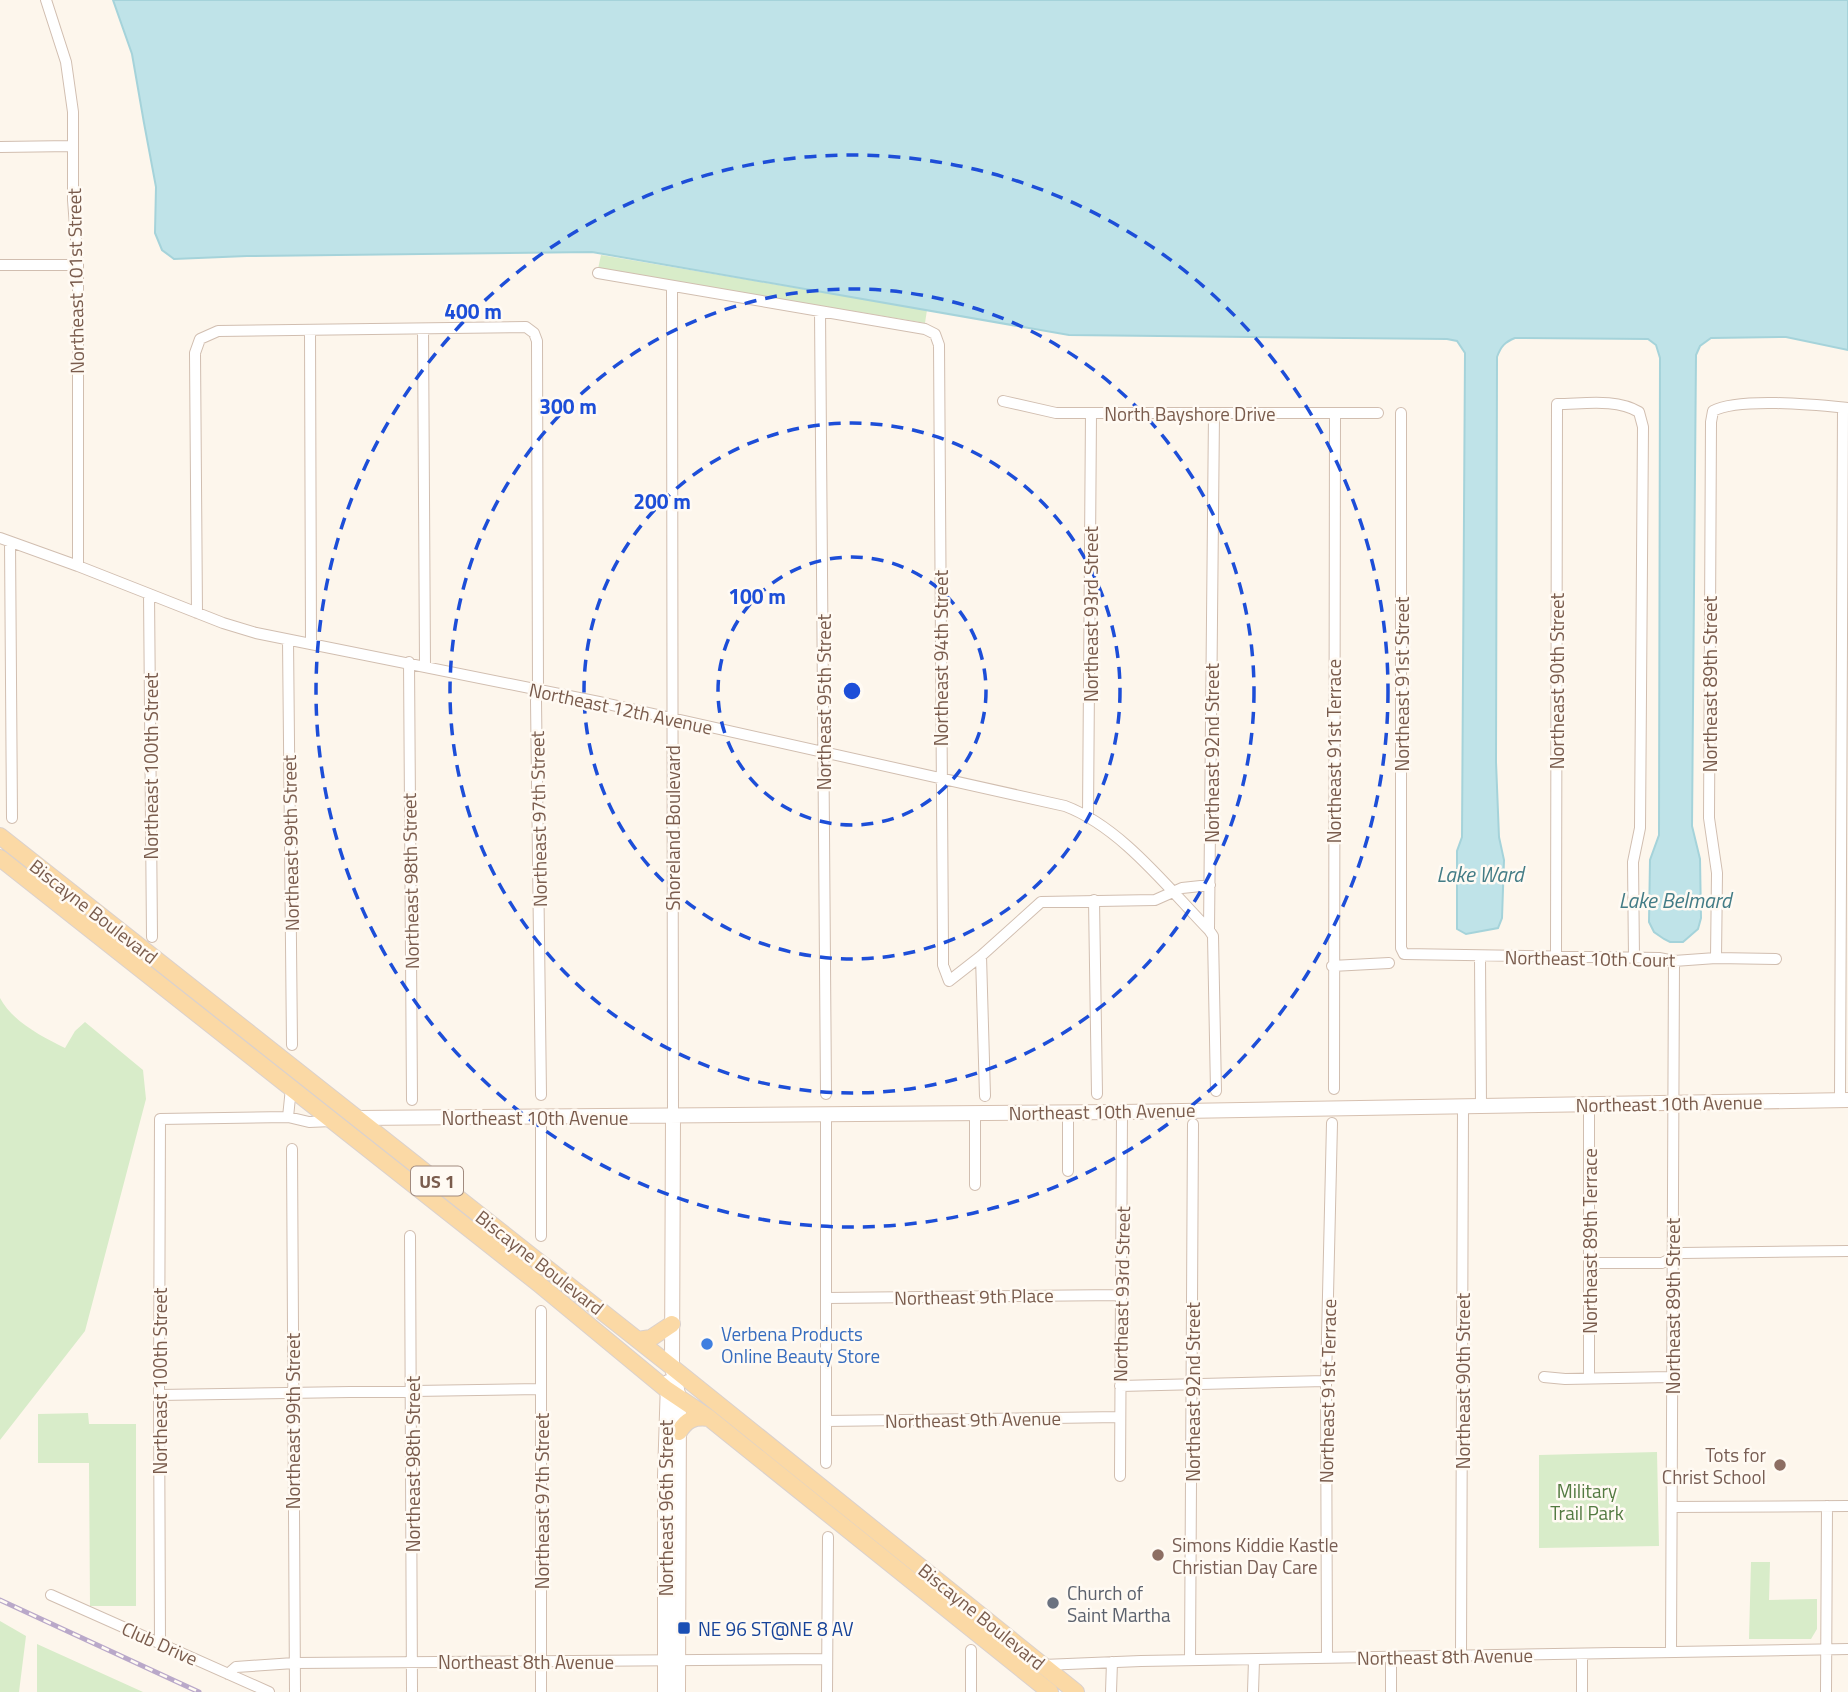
<svg xmlns="http://www.w3.org/2000/svg" width="1848" height="1692" viewBox="0 0 1848 1692" font-family="'Titillium Web',sans-serif">
	<style>
		.green { fill: #d8ecc9 }
		.water { fill: #bfe3e8; stroke: #a5d3da; stroke-width: 2 }
		.lines { fill: none; stroke-linecap: round; stroke-linejoin: round }
		.street-casing { stroke: #d1beb0; stroke-width: 12 }
		.secondary-casing { stroke: #d6c0b0; stroke-width: 16 }
		.primary-casing { stroke: #dad1cd; stroke-width: 18 }
		.street { stroke: #fff; stroke-width: 10 }
		.secondary { stroke: #fff; stroke-width: 14 }
		.primary { stroke: #fbd9a5; stroke-width: 16 }
		.rail-casing { stroke: #b9a8c9; stroke-width: 5 }
		.rail { stroke: #fffaf3; stroke-width: 2.5; stroke-dasharray: 8; stroke-linecap: butt }
		.ring { fill: none; stroke: #1d4ed8; stroke-width: 3.5; stroke-dasharray: 12 9 }
		.shop-dot { fill: #3f7fe0; stroke: #fffaf3; stroke-width: 2.5 }
		.education-dot { fill: #8d6e63; stroke: #fffaf3; stroke-width: 2.5 }
		.worship-dot { fill: #6b7280; stroke: #fffaf3; stroke-width: 2.5 }
		.transit-dot { fill: #1a4fb4; stroke: #fffaf3; stroke-width: 2.5 }
		.labels { text-anchor: middle; dominant-baseline: central; stroke-width: 5; stroke-linejoin: round; paint-order: stroke }
		.shield { fill: #fffaf3; stroke: #a28b7f; stroke-width: 2 }
		.shield-label { font-size: 18px; font-weight: bold; fill: #7a5c4d }
		.street-label { font-size: 19px; fill: #7a5c4d; stroke: #fffaf3 }
		.shop-label { font-size: 19px; fill: #366cbe; stroke: #fffaf3; text-anchor: start }
		.education-label { font-size: 19px; fill: #785e54; stroke: #fffaf3; text-anchor: end }
		.park-label { font-size: 19px; fill: #537a41; stroke: #fffaf3 }
		.worship-label { font-size: 19px; fill: #5b616d; stroke: #fffaf3; text-anchor: start }
		.transit-label { font-size: 19px; fill: #164399; stroke: #fffaf3; text-anchor: start }
		.water-label { font-size: 21px; font-style: italic; fill: #437c86; stroke: #fffaf3 }
		.centre { fill: #1d4ed8; stroke: #fffaf3; stroke-width: 3.5 }
		.ring-label { font-size: 21px; text-anchor: middle; font-weight: bold; fill: #1d4ed8; stroke: #fffaf3; stroke-width: 5; stroke-linejoin: round; paint-order: stroke }
	</style>
	<rect width="100%" height="100%" fill="#fdf6ec"/>
	<path class="green" d="M601,255L927,310L925,323L598,269Z
		M0,998C13,1022 41,1036 65,1048L75,1031L85,1022L143,1070L146,1099L85,1331L0,1440Z
		M88,1413L89,1424H136V1606H90L89,1463H38V1414Z
		M1657,1452L1659,1546L1539,1548V1455Z
		M1751,1562H1770L1769,1600L1817,1599V1629L1811,1639H1749Z
		M0,1621L26,1636L19,1692H0Z
		M37,1644L143,1692H37Z"/>
	<path class="water" d="M113,0H1848V350L1786,337L1711,338L1700,346L1696,355L1692,826L1700,859L1701,918L1698,929L1683,942H1670L1664,939L1654,932L1649,922L1650,860L1659,835L1660,358L1656,345L1648,339L1515,338C1505,342 1501,346 1497,357L1496,762L1499,837L1504,860L1502,918L1498,928L1466,934L1457,929V851L1462,837L1465,353L1457,341L1447,339L1069,335L592,252L247,256L174,259L162,250L155,233L156,187L144,123L132,54Z"/>
	<g class="lines">
		<g class="street-casing">
			<path id="street" d="M46,0L66,62L73,112V200L78,265V566
				M0,147L72,146
				M0,265H78
				M598,273L925,329L935,334L939,345L943,948V965L949,981L981,956L1041,902L1155,900L1182,888L1210,885
				M672,287L673,1116
				M820,311L826,1094
				M423,329L425,665
				M310,331L311,644
				M1003,401L1056,413H1378
				M1214,413L1209,930L1213,936L1216,1091
				M1401,413V948L1404,954L1659,958L1674,961L1716,958L1776,959
				M0,538L78,566L223,623L256,633L599,702L1065,806C1121,827 1167,887 1209,930
				M10,542L12,818
				M149,594L152,937
				M197,613L195,353L200,339L218,331L526,327L534,333L537,341L538,690L536,701L541,1095
				M288,640L292,1045
				M409,662L412,1100
				M1088,816L1091,413
				M1094,900L1097,1094
				M981,956L985,1096
				M1480,957L1481,1106
				M1556,957L1557,404C1583,404 1616,398 1639,412L1643,427L1640,828L1633,862L1634,958
				M1716,958L1717,873L1709,818L1711,422L1713,411C1739,397 1817,405 1848,408
				M1332,966L1389,963
				M1334,1089L1335,413
				M1840,1100L1843,408
				M1068,1111V1171
				M288,1117L291,1088
				M292,1149L295,1692
				M975,1185V1112
				M410,1236L412,1692
				M541,1236V1117
				M1589,1263H1662L1682,1253L1848,1251
				M826,1298L1122,1295
				M541,1311V1692
				M1544,1377L1565,1379L1671,1377
				M1589,1378V1103
				M1120,1386L1326,1381
				M159,1395L541,1389
				M826,1421L1120,1417
				M826,1463V1115
				M1120,1476L1122,1112
				M1672,1507L1848,1506
				M51,1595L269,1692
				M160,1643L159,1395L160,1119L288,1117L309,1122L332,1121
				M1671,1652L1674,961
				M1461,1655L1463,1107
				M1391,1657V1692
				M1327,1658L1326,1381L1332,1123
				M1190,1660L1193,1124
				M1043,1665L1141,1661L1848,1649
				M228,1674L236,1667L294,1663L827,1659
				M827,1692L828,1537
				M971,1692V1650
				M1111,1692L1112,1662
				M1253,1692L1254,1660
				M1582,1692V1655
				M1826,1692L1827,1506"/>
		</g>
		<g class="secondary-casing">
			<path id="secondary" d="M673,1116L672,1367L679,1398L678,1692
				M356,1118L1122,1112L1848,1100
				M665,1692V1476L668,1382"/>
		</g>
		<g class="primary-casing">
			<path id="primary" d="M0,836L672,1367L1076,1692
				M0,858L539,1284L666,1389L709,1418L1050,1692
				M638,1340L651,1338L672,1324
				M679,1432C686,1420 694,1416 709,1418"/>
		</g>
		<use href="#street" class="street"/>
		<use href="#secondary" class="secondary"/>
		<use href="#primary" class="primary"/>
		<g class="rail-casing">
			<path id="rail" d="M0,1600L199,1692"/>
		</g>
		<use href="#rail" class="rail"/>
	</g>
	<g class="ring">
		<circle cx="852" cy="691" r="134"/>
		<circle cx="852" cy="691" r="268"/>
		<circle cx="852" cy="691" r="402"/>
		<circle cx="852" cy="691" r="536"/>
	</g>
	<circle class="shop-dot" cx="707" cy="1344" r="7"/>
	<g class="education-dot">
		<circle cx="1780" cy="1465" r="7"/>
		<circle cx="1158" cy="1555" r="7"/>
	</g>
	<circle class="worship-dot" cx="1053" cy="1603" r="7"/>
	<rect class="transit-dot" x="677" y="1621" width="14" height="14" rx="3.5"/>
	<g class="labels">
		<rect class="shield" x="411" y="1166.5" width="52" height="29" rx="5"/>
		<g class="shield-label">
			<text x="437" y="1181">US 1</text>
		</g>
		<g class="street-label">
			<text transform="translate(75 281) rotate(-91)">Northeast 101st Street</text>
			<text x="1190" y="413">North Bayshore Drive</text>
			<text transform="translate(1090 614) rotate(-90)">Northeast 93rd Street</text>
			<text transform="translate(940 658) rotate(-90)">Northeast 94th Street</text>
			<text transform="translate(1556 681) rotate(-90)">Northeast 90th Street</text>
			<text transform="translate(1401 684) rotate(-90)">Northeast 91st Street</text>
			<text transform="translate(1709 684) rotate(-90)">Northeast 89th Street</text>
			<text transform="translate(823 702) rotate(-90)">Northeast 95th Street</text>
			<text transform="translate(621 708) rotate(12)">Northeast 12th Avenue</text>
			<text transform="translate(1333 751) rotate(-90)">Northeast 91st Terrace</text>
			<text transform="translate(1211 753) rotate(-90)">Northeast 92nd Street</text>
			<text transform="translate(150 766) rotate(-90)">Northeast 100th Street</text>
			<text transform="translate(538 819) rotate(-91)">Northeast 97th Street</text>
			<text transform="translate(672 828) rotate(-90)">Shoreland Boulevard</text>
			<text transform="translate(290 843) rotate(-91)">Northeast 99th Street</text>
			<text transform="translate(410 881) rotate(-91)">Northeast 98th Street</text>
			<text transform="translate(94 911) rotate(38)">Biscayne Boulevard</text>
			<text transform="translate(1590 958) rotate(1)">Northeast 10th Court</text>
			<text transform="translate(1669 1103) rotate(-1)">Northeast 10th Avenue</text>
			<text transform="translate(1102 1111) rotate(-1)">Northeast 10th Avenue</text>
			<text x="535" y="1117">Northeast 10th Avenue</text>
			<text transform="translate(1589 1241) rotate(-90)">Northeast 89th Terrace</text>
			<text transform="translate(540 1262) rotate(38)">Biscayne Boulevard</text>
			<text transform="translate(1121 1294) rotate(-89)">Northeast 93rd Street</text>
			<text transform="translate(974 1296) rotate(-1)">Northeast 9th Place</text>
			<text transform="translate(1672 1306) rotate(-90)">Northeast 89th Street</text>
			<text transform="translate(159 1381) rotate(-90)">Northeast 100th Street</text>
			<text transform="translate(1462 1381) rotate(-90)">Northeast 90th Street</text>
			<text transform="translate(1327 1391) rotate(-89)">Northeast 91st Terrace</text>
			<text transform="translate(1192 1392) rotate(-90)">Northeast 92nd Street</text>
			<text transform="translate(973 1419) rotate(-1)">Northeast 9th Avenue</text>
			<text transform="translate(292 1421) rotate(-90)">Northeast 99th Street</text>
			<text transform="translate(412 1464) rotate(-90)">Northeast 98th Street</text>
			<text transform="translate(541 1501) rotate(-90)">Northeast 97th Street</text>
			<text transform="translate(665 1508) rotate(-90)">Northeast 96th Street</text>
			<text transform="translate(982 1616) rotate(39)">Biscayne Boulevard</text>
			<text transform="translate(160 1643) rotate(24)">Club Drive</text>
			<text transform="translate(1445 1656) rotate(-1)">Northeast 8th Avenue</text>
			<text x="526" y="1661">Northeast 8th Avenue</text>
		</g>
		<g class="shop-label">
			<text x="721" y="1333">Verbena Products<tspan x="721" dy="22">Online Beauty Store</tspan></text>
		</g>
		<g class="education-label">
			<text x="1766" y="1454">Tots for<tspan x="1766" dy="22">Christ School</tspan></text>
			<text x="1172" y="1544" text-anchor="start">Simons Kiddie Kastle<tspan x="1172" dy="22">Christian Day Care</tspan></text>
		</g>
		<g class="park-label">
			<text x="1587" y="1490">Military<tspan x="1587" dy="22">Trail Park</tspan></text>
		</g>
		<g class="worship-label">
			<text x="1067" y="1592">Church of<tspan x="1067" dy="22">Saint Martha</tspan></text>
		</g>
		<g class="transit-label">
			<text x="698" y="1628">NE 96 ST@NE 8 AV</text>
		</g>
		<g class="water-label">
			<text x="1480" y="874">Lake Ward</text>
			<text x="1675" y="900">Lake Belmard</text>
		</g>
	</g>
	<circle cx="852" cy="691" r="10" class="centre"/>
	<g class="ring-label">
		<text x="473" y="319">400 m</text>
		<text x="568" y="414">300 m</text>
		<text x="662" y="509">200 m</text>
		<text x="757" y="604">100 m</text>
	</g>
</svg>
